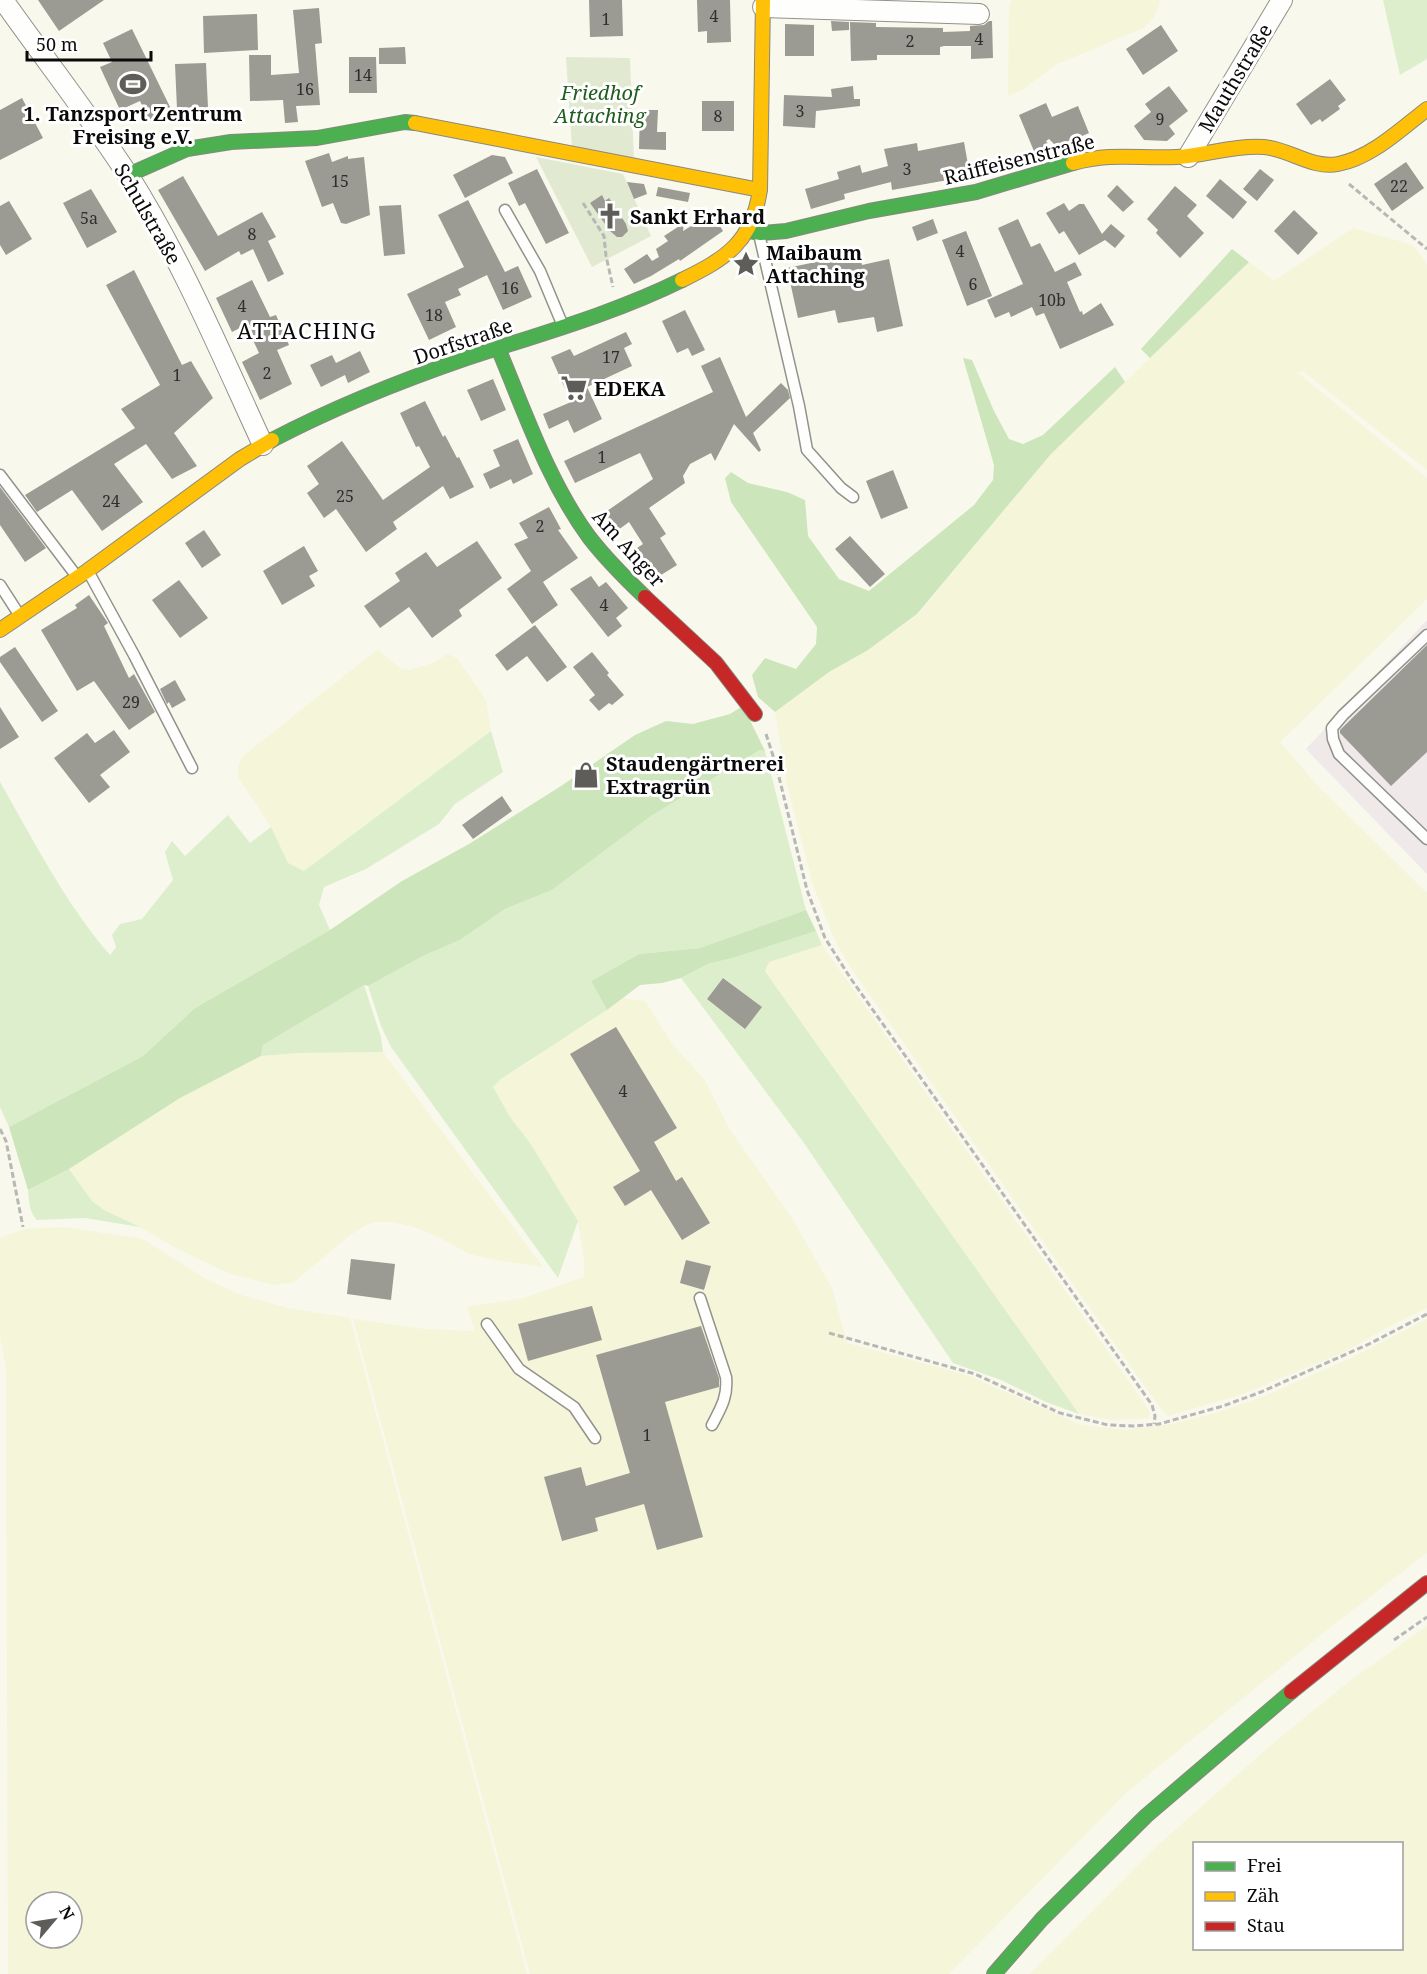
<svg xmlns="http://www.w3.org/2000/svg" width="1427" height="1974" viewBox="0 0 1427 1974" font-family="'Noto Serif',serif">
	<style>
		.industrial { fill: #f0e9ea }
		.farmland { fill: #f4f5d9; fill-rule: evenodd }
		.green { fill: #ddeecd; fill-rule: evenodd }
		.forest { fill: #cce5bb }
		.cemetery { fill: #e1e9d1 }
		.building { fill: #9b9a93 }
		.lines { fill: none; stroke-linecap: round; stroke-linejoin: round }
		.lane-casing { stroke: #92918c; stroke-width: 13 }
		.street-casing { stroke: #92918c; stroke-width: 22 }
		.fast-casing { stroke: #888882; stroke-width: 16 }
		.slow-casing { stroke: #888882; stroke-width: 16 }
		.jam-casing { stroke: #888882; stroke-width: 16 }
		.path { stroke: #b7b7b5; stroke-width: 3; stroke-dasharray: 6 3; stroke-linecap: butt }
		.lane { stroke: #fefefc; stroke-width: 10 }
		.street { stroke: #fefefc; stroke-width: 20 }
		.fast { stroke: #4caf50; stroke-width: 14 }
		.slow { stroke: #ffc107; stroke-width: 14 }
		.jam { stroke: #c62828; stroke-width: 14 }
		.labels { text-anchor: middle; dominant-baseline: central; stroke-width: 6; stroke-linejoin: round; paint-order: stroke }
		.number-label { font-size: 16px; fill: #2e2e2c }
		.street-label { font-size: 20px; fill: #0a0a0a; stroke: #fff }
		.park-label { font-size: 20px; font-style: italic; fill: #215d1e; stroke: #fff }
		.poi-label { font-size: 20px; font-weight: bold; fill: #0a0a0a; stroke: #fff; text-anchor: start }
		.quarter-label { font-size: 22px; letter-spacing: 1.5px; fill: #0a0a0a; stroke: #fff }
	</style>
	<rect width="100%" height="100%" fill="#f9f8ec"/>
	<path class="industrial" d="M1427,620V874L1306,749Z"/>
	<path class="farmland" d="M1012,0H1159L1160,3L1154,17L1144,28L1057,64L1022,90L1008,96L1009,6Z
		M1353,228L1413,245L1427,265V470L1303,371L1298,373L1427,478V599L1280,742L1317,785L1427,893V1308L1394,1324L1342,1353L1243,1394L1168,1416L1158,1405L848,964L834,938L813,885L787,784L775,712L829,672L868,650L918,614L1050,455L1249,262L1274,281Z
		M378,649L401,669L410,670L433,663L447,654L457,658L486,700L491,731L304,871L288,864L271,827L238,777V767L242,757Z
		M822,945L1149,1410V1418L1112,1420L1079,1414L765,970L769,962Z
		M623,998L645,1001L673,1045L704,1079L730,1130L792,1218L832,1288L847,1343L967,1375L1081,1425L1125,1430L1172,1424L1209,1415L1262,1397L1353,1357L1427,1319V1553L1337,1622L1127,1792L949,1974H530L353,1319L424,1329L475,1331L467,1307L524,1298L584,1277V1261L578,1221L530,1143L510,1117L493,1088L501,1079L528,1063L554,1044L592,1021Z
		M383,1052L543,1267L501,1261L469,1254L444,1240L412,1226L390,1222H377L368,1224L350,1235L294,1282L274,1285L230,1274L176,1248L140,1227L104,1210L92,1201L69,1169L180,1098L261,1056L299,1053Z
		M64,1227L143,1239L204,1278L241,1295L288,1308L350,1318L527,1974H8L6,1369L0,1335V1238L24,1229ZM36,1902H72V1938H36Z
		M1427,1626V1974H1030L1159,1844L1278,1739L1351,1680ZM1194,1844H1402V1948H1194Z"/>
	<path class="green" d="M1383,0H1427V59L1400,75Z
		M491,731L503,772L455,804L439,824L366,869L324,887L319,905L330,930L195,1008L143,1056L9,1127L0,1107V782C34,841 65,903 110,955L116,947L112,935L120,924L142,919L173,880L165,852L172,841L185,856L228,815L250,843L271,827L288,863L304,871Z
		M760,750L765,751L806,910L700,948L639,954L591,981L607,1010L501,1079L493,1087L510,1117L530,1143L578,1221L558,1278L391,1047L381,1026L368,986L423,956L460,940L505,909L552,890L651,816Z
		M816,931L822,945L769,962L765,971L1079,1414L1046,1402L1001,1380L953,1363L804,1143L681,978L708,964L736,957ZM723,978H724L761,1007L707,999Z
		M364,985L381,1037L383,1052L299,1053L261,1056L263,1045Z
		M69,1169L92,1201L104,1210L140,1227L85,1218L37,1220C29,1212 29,1201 28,1190Z"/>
	<path class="forest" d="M1232,249L1249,262L1150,358L1141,349Z
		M963,358L972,360L994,411L1009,439L1023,444L1043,435L1115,367L1125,382L1050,455L917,614L868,650L829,672L775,712L758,697L752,675L765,658L796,669L816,644L817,627L731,502L725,478L731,472L748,483L787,492L805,500L808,536L839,579L869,591L974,505L993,480L994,465Z
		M743,706L765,751L760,750L651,816L552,890L505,909L460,940L423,956L368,986L364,985L263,1045L261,1056L180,1098L69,1169L28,1190L9,1127L143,1056L195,1008L330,930L402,881L469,844L561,786L635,735L666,721L693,724L730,714Z
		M806,910L816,931L736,957L708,964L681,978L662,983L640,985L607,1010L591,981L639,954L700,948Z"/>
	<path class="cemetery" d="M566,57L630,58L634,162L572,148Z
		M536,157L623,174L651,236L592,267Z"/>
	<path class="building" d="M38,0H104L59,31Z
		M589,0H622L623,36L590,37Z
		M697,0H730L731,42L707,43V31L698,32Z
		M319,8L322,43L315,44L320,105L296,106L298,122L285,123L283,100L250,101L249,55H271V75L299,73L293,10Z
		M257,14L258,50L204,53L203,16Z
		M831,21L849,22V30L832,31Z
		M989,21H992L993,58L971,59V46H944L940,47V55H877V60L851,61L850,22L876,23V27L943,28V32L970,31V26L984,25Z
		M785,24L814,25V56H785Z
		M1161,25L1178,51L1143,75L1126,49Z
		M132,29L171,109L149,120L140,101L120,110L100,67L112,62L103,43Z
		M405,47L406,64H379V48Z
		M349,57H376L377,93H349Z
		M206,63L208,108L177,109L175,64Z
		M1330,79L1346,100L1338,106L1340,109L1322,122L1320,119L1311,125L1296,104Z
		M853,86L854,99H860V106L816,111L815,128L783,126L784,95L832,97L831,89Z
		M1169,86L1188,111L1169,126L1175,134L1167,141L1144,140L1134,126L1151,112L1145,104Z
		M22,98L43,138L0,160V110Z
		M702,101H734V131H702Z
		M1046,103L1052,117L1078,106L1089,133L1057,147L1049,139L1046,141L1051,149L1036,156L1019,115Z
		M640,110H658L657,132H666V150L639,149Z
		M964,142L970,176L892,190L891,182L844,194L845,199L811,209L805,189L839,179L837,172L860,165L862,173L888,166L884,149L917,143L918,151Z
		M329,153L332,162L348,156V159L364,157L370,215L346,224L341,223L333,203L322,207L305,161Z
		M492,155L505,157L513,173L465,198L453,175Z
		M1406,162L1424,188L1392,211L1374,184Z
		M537,169L569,233L546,244L525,203L519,206L508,183Z
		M1260,169L1274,180L1257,201L1243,189Z
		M183,176L218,236L262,212L276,237L268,241L284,274L268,282L253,249L241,255L239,251L205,271L158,190Z
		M1220,179L1247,202L1233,219L1206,196Z
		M627,182L644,184L647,194L634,199Z
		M1117,185L1134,202L1123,212L1107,196Z
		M1175,186L1197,205L1187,216L1204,233L1180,258L1156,233L1158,230L1147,219Z
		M658,187L690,193L688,202L656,196Z
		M91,189L117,232L87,248L63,203Z
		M602,195L605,201L609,198L626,224L628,231L622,237H617L610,231L590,203Z
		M468,200L505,272L518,266L532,297L503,310L487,275L458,289L461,295L445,302L456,327L429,340L407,294L464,267L438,215Z
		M9,201L32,239L6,255L0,245V206Z
		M1064,203L1069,211L1079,204H1084L1102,234L1111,224L1125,236L1115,248L1105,240L1079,255L1064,231L1059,234L1046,213Z
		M401,205L405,254L384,256L379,206Z
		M1294,210L1318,233L1298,255L1274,231Z
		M712,213L723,231L680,261L679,259L651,276L634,284L624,269L647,254L652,261L659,257L656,249L668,241L664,236L684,223L683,231Z
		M933,219L938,233L917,241L912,227Z
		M1018,219L1031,247L1040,243L1055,272L1075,262L1082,275L1067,282L1080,312L1082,311L1083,315L1101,303L1114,325L1060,349L1044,313L1036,316L1032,307L1011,317L1009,312L995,318L987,300L1023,284L998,228Z
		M966,231L992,296L967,306L942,240Z
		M859,253L862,265L889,259L903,326L877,332L874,317L838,323L835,310L798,318L787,268Z
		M134,270L182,365L191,361L213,398L174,433L197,466L172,479L146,444L114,464L143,502L102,531L72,490L37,512L25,495L135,428L121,409L160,385L106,285Z
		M252,280L270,317L276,315L289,345L277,350L292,384L260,400L242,362L259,353L246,325L232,332L216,298Z
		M685,310L705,350L692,356L688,348L677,353L662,321Z
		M626,332L632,344L624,348L632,366L587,387L602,419L574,433L568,420L549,429L543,414L571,402L551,357L570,349L574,356Z
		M360,351L370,372L348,383L345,375L321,387L310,365L332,355L336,363Z
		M720,357L746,417L781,383L788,390L790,398L753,433L761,450L759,452L734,424L715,461L711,453L690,464L683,476L685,483L649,508L666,534L660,538L677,565L653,580L634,550L643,544L629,522L610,536L597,518L653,479L640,453L575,483L564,461L713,392L701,366Z
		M493,379L506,410L481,421L467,390Z
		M425,401L443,437L445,435L457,458L459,457L474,487L450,499L443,486L393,522L397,529L366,552L336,509L324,518L307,493L319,484L307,466L342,441L383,500L430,467L419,446L416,447L400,413Z
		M518,439L533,474L513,484L511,479L490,489L483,474L500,466L493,450Z
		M893,470L908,508L881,519L866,481Z
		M0,487L46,548L25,562L0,525Z
		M549,507L561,529L558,530L578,558L543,582L558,605L532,624L507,589L531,571L514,544L528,538L519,523Z
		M204,530L221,555L202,568L185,543Z
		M850,536L885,574L870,587L835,549Z
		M477,541L502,578L459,610L462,616L432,638L409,607L380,628L364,606L400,581L395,573L426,552L437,567Z
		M304,546L318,571L309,576L315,586L282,605L263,571Z
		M591,576L599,587L606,582L628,608L616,618L622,626L608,637L570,589Z
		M179,580L208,618L180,638L152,600Z
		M89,595L108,623L104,626L129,678L134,674L155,712L129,730L94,681L77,691L41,630L77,608L75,605Z
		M535,625L567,667L547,682L527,656L507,671L495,655Z
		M1427,645V752L1391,786L1340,733V730Z
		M15,647L58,711L42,722L0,662V657Z
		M592,652L609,673L607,675L624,695L612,705L609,703L599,711L589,700L595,695L573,667Z
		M175,680L186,700L172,708L169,702L167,704L160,689Z
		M0,707L19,737L0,749Z
		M114,730L130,752L100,775L110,787L89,803L54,758L87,733L95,743Z
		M502,796L512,811L473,839L462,825Z
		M723,978L762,1007L745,1029L707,999Z
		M616,1027L677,1128L654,1142L676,1181L682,1177L710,1223L682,1240L651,1190L625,1206L613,1187L640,1171L570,1054Z
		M351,1259L395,1264L391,1300L347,1294Z
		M686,1260L711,1266L704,1290L680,1283Z
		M592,1306L602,1340L528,1361L518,1324Z
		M701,1326L719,1378V1387L665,1402L703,1537L657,1550L644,1504L595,1518L598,1531L562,1541L544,1477L581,1467L586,1486L630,1473L596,1355Z"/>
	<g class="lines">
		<g class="lane-casing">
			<path id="lane" d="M505,210L540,271L563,326
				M759,234L799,406L807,450L841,488L853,497
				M0,475L78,578
				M88,571L134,655L192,768
				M0,585L20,616
				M1427,635L1343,715L1332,728L1333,739L1339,754L1427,839
				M700,1298L726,1377C728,1397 721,1408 712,1425
				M487,1324L519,1369L574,1407L595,1438"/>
		</g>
		<g class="street-casing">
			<path id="street" d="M3,0C44,58 89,115 128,175C182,260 221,354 263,445
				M763,7L979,14
				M1188,157L1282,0"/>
		</g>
		<g class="fast-casing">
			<path id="fast" d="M128,175L187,149L231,142L317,138L405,122L415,123
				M749,231L761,233L786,231L869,211L976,192L1073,163
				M498,348C525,412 548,481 589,537C606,559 625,578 645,597
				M272,440C335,407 400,381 467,358C540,334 613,314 682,280
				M994,1974L1042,1919L1146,1816L1291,1692"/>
		</g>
		<g class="slow-casing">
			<path id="slow" d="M415,123L760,190
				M1073,163C1113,152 1139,159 1177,157C1206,155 1235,145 1264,147C1289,149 1312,169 1338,164C1371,158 1401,129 1427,109
				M682,280C727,258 752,242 760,190L763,0
				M0,630L87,571L240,459L272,440"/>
		</g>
		<g class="jam-casing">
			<path id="jam" d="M645,597L716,663L755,714
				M1291,1692L1427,1583"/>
		</g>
		<path class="path" d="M1349,184L1427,249
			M583,203L604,236L606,256L613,287
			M766,734L776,765L807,890L825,938L851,979L1152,1405L1155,1416L1154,1424
			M0,1129L6,1141L23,1227
			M829,1333L975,1374L1060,1413L1108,1425L1133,1426L1159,1424L1223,1406L1261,1392L1369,1344L1427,1314
			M1394,1640L1427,1617"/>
		<use href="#lane" class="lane"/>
		<use href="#street" class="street"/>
		<use href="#fast" class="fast"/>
		<use href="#slow" class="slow"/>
		<use href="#jam" class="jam"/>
	</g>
	<defs>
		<g id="stadium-bare" transform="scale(2.07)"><path d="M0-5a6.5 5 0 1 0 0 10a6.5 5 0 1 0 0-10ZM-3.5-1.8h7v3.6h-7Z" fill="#5e5d59" stroke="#fff" stroke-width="2.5" paint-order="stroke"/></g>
		<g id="church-bare" transform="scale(2.07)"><path d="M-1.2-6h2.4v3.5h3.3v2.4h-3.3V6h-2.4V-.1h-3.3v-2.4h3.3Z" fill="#5e5d59" stroke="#fff" stroke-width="2.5" paint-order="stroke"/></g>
		<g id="sight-bare" transform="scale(2.07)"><path d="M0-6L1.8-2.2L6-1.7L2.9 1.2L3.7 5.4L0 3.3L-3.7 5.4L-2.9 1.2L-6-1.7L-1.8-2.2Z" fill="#5e5d59" stroke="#fff" stroke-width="2.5" paint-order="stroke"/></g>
		<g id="supermarket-bare" transform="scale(2.07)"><path d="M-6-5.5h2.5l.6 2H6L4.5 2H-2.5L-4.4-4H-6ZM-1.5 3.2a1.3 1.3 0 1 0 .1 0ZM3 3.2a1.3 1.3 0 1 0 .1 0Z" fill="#5e5d59" stroke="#fff" stroke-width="2.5" paint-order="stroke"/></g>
		<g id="shop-bare" transform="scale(2.07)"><path d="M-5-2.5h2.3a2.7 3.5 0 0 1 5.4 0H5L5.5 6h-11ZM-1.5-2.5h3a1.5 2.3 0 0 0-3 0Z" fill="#5e5d59" stroke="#fff" stroke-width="2.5" paint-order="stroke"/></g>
	</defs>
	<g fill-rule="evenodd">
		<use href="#stadium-bare" x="133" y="84"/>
		<use href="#church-bare" x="610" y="216"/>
		<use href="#sight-bare" x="746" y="264"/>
		<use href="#supermarket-bare" x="574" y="388"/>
		<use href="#shop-bare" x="586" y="775"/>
	</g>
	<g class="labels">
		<g class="number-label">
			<text x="714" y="16">4</text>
			<text x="606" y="19">1</text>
			<text x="979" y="39">4</text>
			<text x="910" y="41">2</text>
			<text x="363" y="75">14</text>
			<text x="305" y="89">16</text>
			<text x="800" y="111">3</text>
			<text x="718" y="116">8</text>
			<text x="1160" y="119">9</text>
			<text x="907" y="169">3</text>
			<text x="340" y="181">15</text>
			<text x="1399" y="186">22</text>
			<text x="89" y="218">5a</text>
			<text x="252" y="234">8</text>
			<text x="960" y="251">4</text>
			<text x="973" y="284">6</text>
			<text x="510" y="288">16</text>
			<text x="1052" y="300">10b</text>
			<text x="242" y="306">4</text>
			<text x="434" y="315">18</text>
			<text x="611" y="357">17</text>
			<text x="267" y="373">2</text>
			<text x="177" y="375">1</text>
			<text x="602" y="457">1</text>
			<text x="345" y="496">25</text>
			<text x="111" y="501">24</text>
			<text x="540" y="526">2</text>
			<text x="604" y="605">4</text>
			<text x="131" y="702">29</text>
			<text x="623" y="1091">4</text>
			<text x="647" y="1435">1</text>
		</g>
		<g class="street-label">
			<text transform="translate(1235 78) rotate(-59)">Mauthstraße</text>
			<text transform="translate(1019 159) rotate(-14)">Raiffeisenstraße</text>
			<text transform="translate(148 214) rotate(60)">Schulstraße</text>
			<text transform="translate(463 341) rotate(-19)">Dorfstraße</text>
			<text transform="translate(629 548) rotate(48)">Am Anger</text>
		</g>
		<g class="park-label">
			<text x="600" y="92">Friedhof<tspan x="600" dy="23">Attaching</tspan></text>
		</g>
		<g class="poi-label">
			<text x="133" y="113" text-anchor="middle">1. Tanzsport Zentrum<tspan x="133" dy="23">Freising e.V.</tspan></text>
			<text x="630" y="216">Sankt Erhard</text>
			<text x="766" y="252">Maibaum<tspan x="766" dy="23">Attaching</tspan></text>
			<text x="594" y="388">EDEKA</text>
			<text x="606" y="763">Staudengärtnerei<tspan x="606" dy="23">Extragrün</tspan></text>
		</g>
		<g class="quarter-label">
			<text x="307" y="330">ATTACHING</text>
		</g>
	</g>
	<rect x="1193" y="1842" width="210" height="108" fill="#ffffff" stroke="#9d9d9d" stroke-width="1.5"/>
	<rect x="1205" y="1862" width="30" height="9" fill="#4caf50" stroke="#9d9d9d" stroke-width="1.5"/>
	<text x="1247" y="1872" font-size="18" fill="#0a0a0a">Frei</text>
	<rect x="1205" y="1892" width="30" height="9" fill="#ffc107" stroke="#9d9d9d" stroke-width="1.5"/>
	<text x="1247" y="1902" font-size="18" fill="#0a0a0a">Zäh</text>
	<rect x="1205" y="1922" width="30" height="9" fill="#c62828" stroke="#9d9d9d" stroke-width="1.5"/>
	<text x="1247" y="1932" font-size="18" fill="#0a0a0a">Stau</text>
	<g transform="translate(54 1920) rotate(61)"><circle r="28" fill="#ffffff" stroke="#9d9d9d" stroke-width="1.5"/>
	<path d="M0-4.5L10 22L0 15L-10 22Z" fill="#5e5d59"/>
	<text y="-9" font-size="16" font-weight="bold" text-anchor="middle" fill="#0a0a0a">N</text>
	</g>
	<path d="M27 51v9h124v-9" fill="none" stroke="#0a0a0a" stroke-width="3"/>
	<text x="36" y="51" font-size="18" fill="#0a0a0a" stroke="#ffffff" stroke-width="4.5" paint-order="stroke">50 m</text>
</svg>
